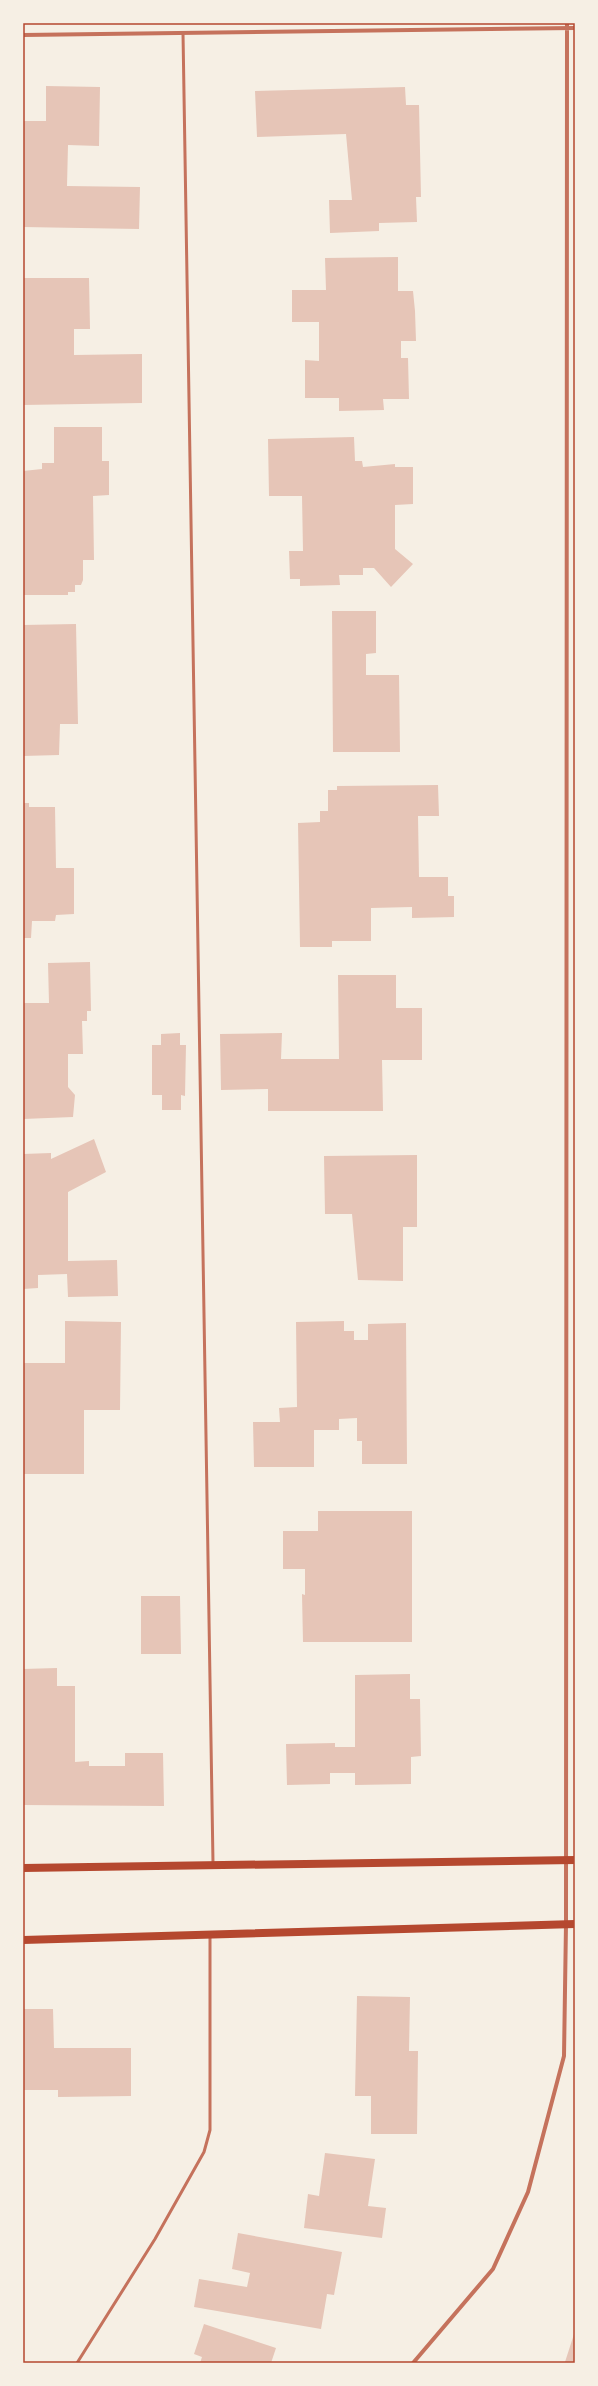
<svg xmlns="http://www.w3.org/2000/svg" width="598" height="2386" viewBox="0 0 598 2386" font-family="Quicksand,sans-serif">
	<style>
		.building { fill: #e6c5b7 }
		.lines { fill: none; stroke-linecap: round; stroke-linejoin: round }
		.service { stroke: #c5725c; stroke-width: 3 }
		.minor { stroke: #c5725c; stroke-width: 4 }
		.secondary { stroke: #b5482f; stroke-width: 8 }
		.neatline { fill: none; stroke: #b5482f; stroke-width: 1.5 }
	</style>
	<rect width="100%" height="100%" fill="#f6efe4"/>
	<path class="building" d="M46,86L100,87L99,146L68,145L67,186L140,187L139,229L23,227V121H46Z
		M405,87L406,105H419L421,197H416L417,222L379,223V231L330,233L329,200H352L346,134L257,137L255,91Z
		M398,257V291H413L415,311L416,341H401V358H408L409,399H383L384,410L339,411V398H305V360L319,361V322H292V290H326L325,258Z
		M23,278H89L90,329H74V355L142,354V403L23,405Z
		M54,427H102V461H109V495L93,496L94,560H83V580L81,585H75V592H68V595H23V471L42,469V463H54Z
		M354,437L355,461H362L363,467L395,464V467H413V504L395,505V549L413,564L391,587L374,568H363V575H339L340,585L300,586V579H290L289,551H303L302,496H269L268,439Z
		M332,611H376V653L366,654V675H399L400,752H333Z
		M76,624L78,724H60L59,755L23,756V625Z
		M438,785L439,816H418L419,877H448V896H454V917L412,918V907L371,908V941H332V947H300L298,823L320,822V811H328V790H337V786Z
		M23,803H29V807H55L56,868H74V914L56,915L55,921H32L31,938H23Z
		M90,962L91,1011H87V1021H82L83,1054H68V1087L75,1095L73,1117L23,1119V1003H49L48,963Z
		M338,975H396V1008H422V1060H382L383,1111H268V1089L221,1090L220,1034L282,1033L281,1059H339Z
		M180,1033V1045H186L185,1096L181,1095V1110H162V1095H152V1045H161V1034Z
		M94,1139L106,1172L68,1192V1261L117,1260L118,1296L68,1297L67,1274L38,1275V1288L23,1289V1154L51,1153V1159Z
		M417,1155V1227H403V1281L358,1280L352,1214H325L324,1156Z
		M65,1321L121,1322L120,1410H84V1474H23V1363H65Z
		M344,1321V1331H354V1340H368V1324L406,1323L407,1464H362V1441H357V1418L339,1419V1430H314V1467H254L253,1422H280L279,1408L297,1407L296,1322Z
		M318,1511H412V1642H303L302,1594L305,1595V1569H283V1531H318Z
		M141,1596H180L181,1654H141Z
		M57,1668V1686H75V1762L89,1761V1766H125V1753H163L164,1806L23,1805V1669Z
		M410,1674V1699H420L421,1756L411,1757V1784L355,1785V1773H330V1784L287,1785L286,1744L335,1743V1747H355V1675Z
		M357,1996L410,1997L409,2051H418L417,2134H371V2096H355Z
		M23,2009H53L54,2048H131V2096L58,2097V2090H23Z
		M325,2153L375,2159L368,2206L386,2208L382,2238L304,2228L308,2194L319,2196Z
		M238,2233L342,2252L334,2295L327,2294L321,2329L194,2307L199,2279L247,2287L250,2273L232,2269Z
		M204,2324L276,2348L271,2363H200L202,2357L194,2354Z
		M575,2331V2363H566L565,2362Z"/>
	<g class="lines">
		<path class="service" d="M183,33L213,1863
			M77,2363L155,2239L204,2152L210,2130V1936"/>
		<path class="minor" d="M23,35L575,28
			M413,2363L493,2269L528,2192L564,2056L566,1924L567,23"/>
		<path class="secondary" d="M23,1868L575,1860
			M23,1940L575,1924"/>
	</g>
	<rect width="598" height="2386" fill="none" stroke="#f6efe4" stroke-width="48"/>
	<rect x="24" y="24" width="550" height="2338" class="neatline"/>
</svg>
